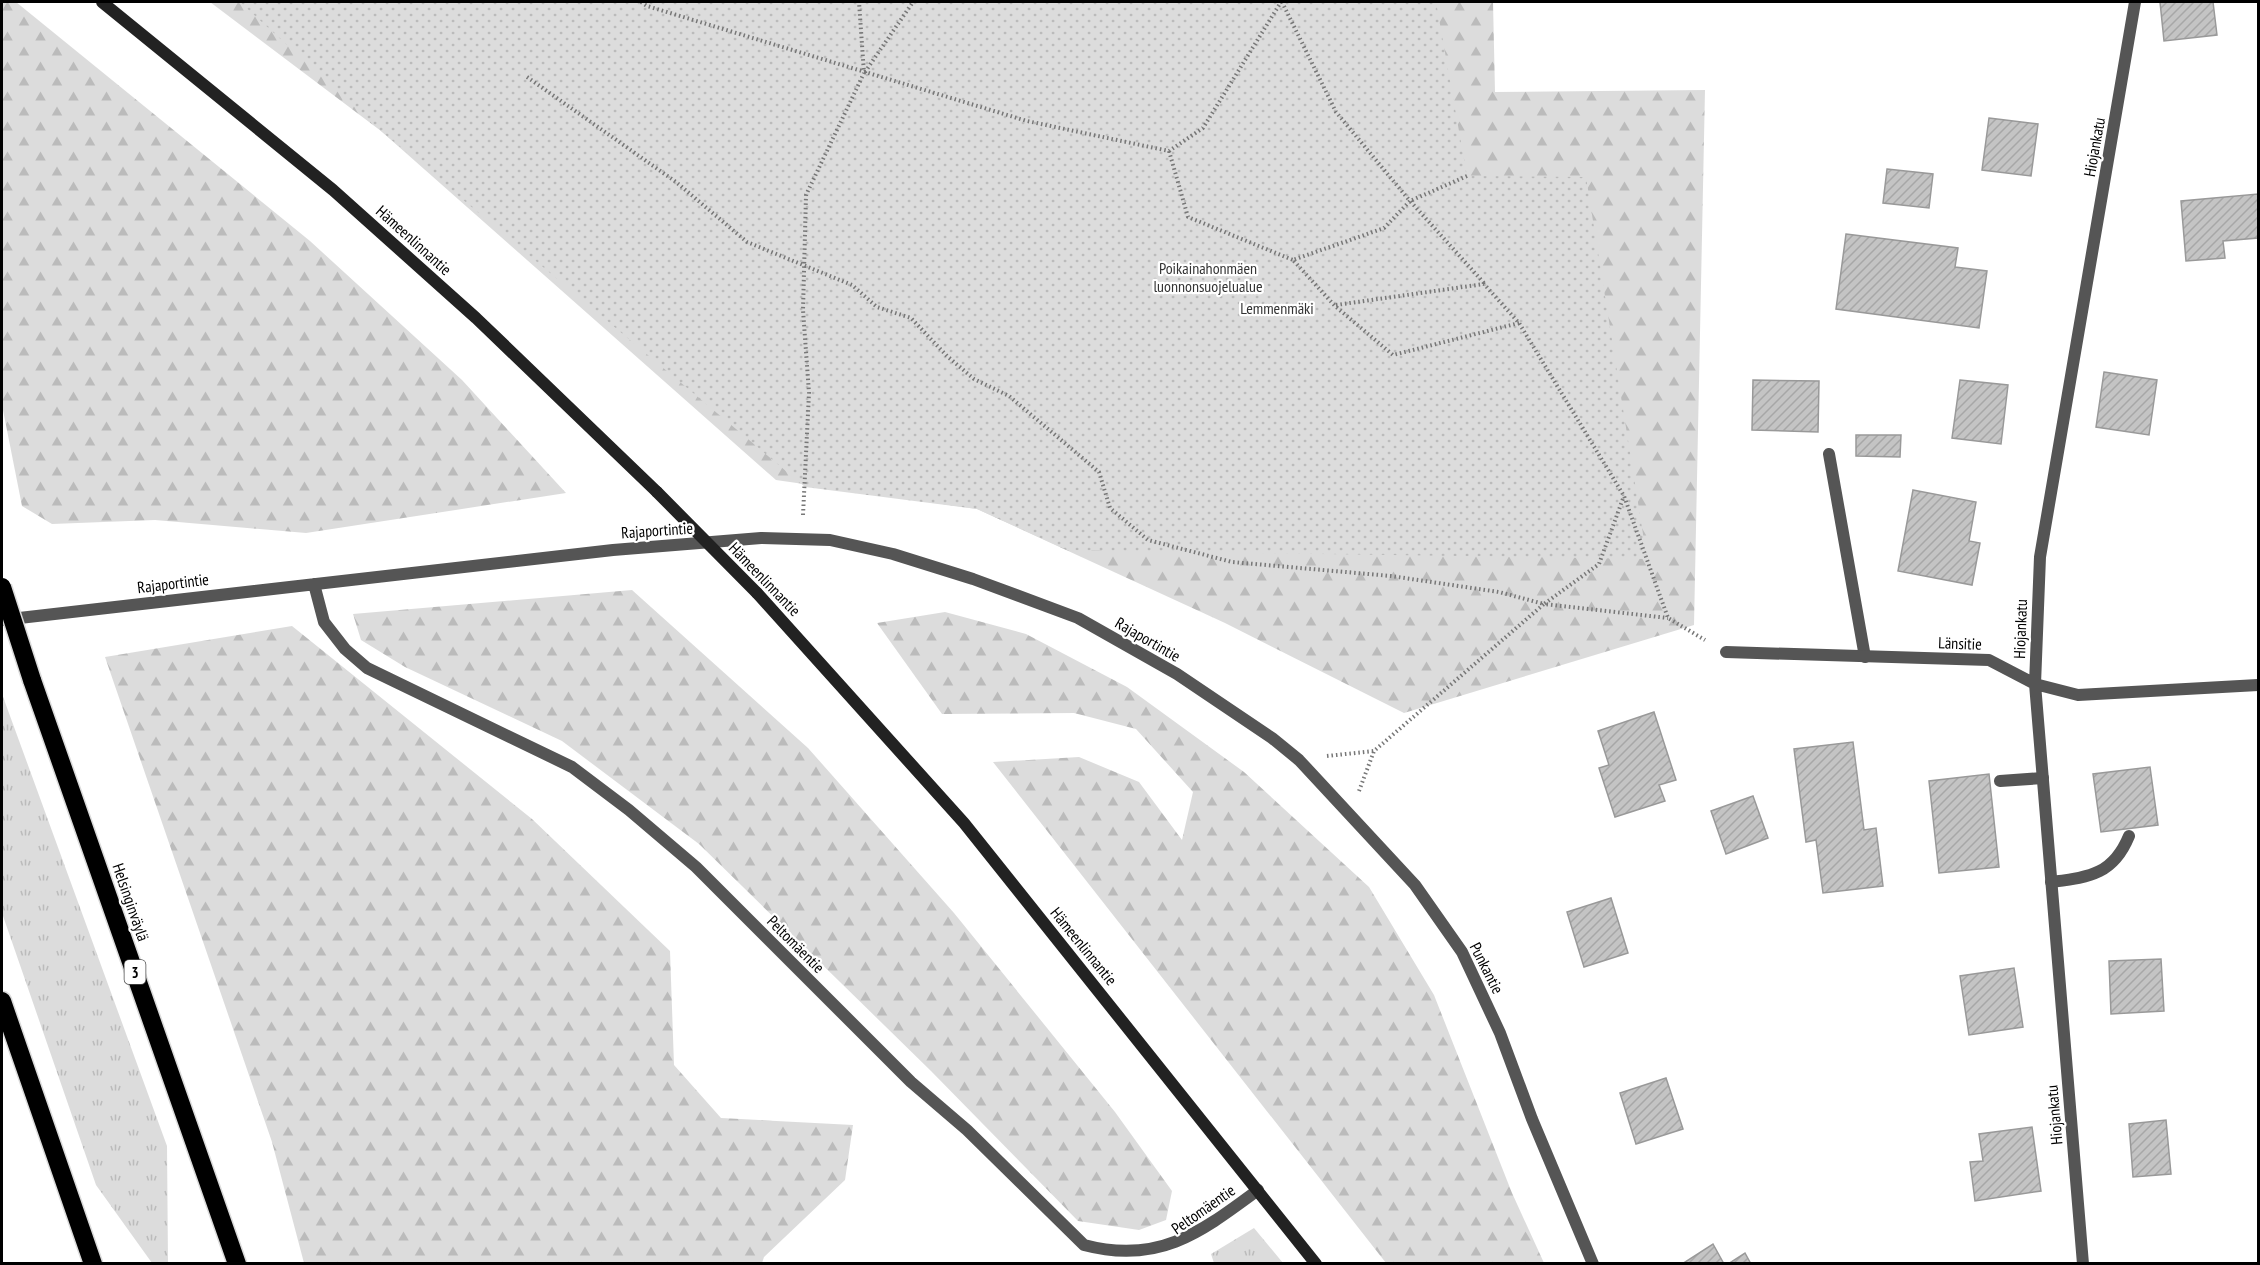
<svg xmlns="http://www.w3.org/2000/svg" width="2260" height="1265" viewBox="0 0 2260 1265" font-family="'PT Sans Narrow',sans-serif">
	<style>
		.grass { fill: url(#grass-tufts) }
		.forest { fill: url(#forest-firs) }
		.park { fill: url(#park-dots) }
		.building { fill: url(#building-hatch); stroke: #999; stroke-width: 1.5 }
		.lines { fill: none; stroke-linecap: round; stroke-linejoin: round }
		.highway-casing { stroke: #dbdbdb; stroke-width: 21 }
		.path { stroke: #777; stroke-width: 4; stroke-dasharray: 1.5 3; stroke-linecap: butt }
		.lane { stroke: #555; stroke-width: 12 }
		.street { stroke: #555; stroke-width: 12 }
		.secondary { stroke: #222; stroke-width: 12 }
		.highway { stroke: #000; stroke-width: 18 }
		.highway-bridge-casing { stroke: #dbdbdb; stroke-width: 21; stroke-linecap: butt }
		.secondary-bridge { stroke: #222; stroke-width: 12 }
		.highway-bridge { stroke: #000; stroke-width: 18 }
		.labels { text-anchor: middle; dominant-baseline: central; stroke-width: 4.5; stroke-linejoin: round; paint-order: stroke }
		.shield { fill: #fff; stroke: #4c4c4c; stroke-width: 1.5 }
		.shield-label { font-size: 15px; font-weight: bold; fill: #000 }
		.street-label { font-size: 16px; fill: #000; stroke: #fff }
		.park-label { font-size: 16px; fill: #333; stroke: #fff }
	</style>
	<defs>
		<pattern id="grass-tufts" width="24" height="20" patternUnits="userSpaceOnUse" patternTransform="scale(1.5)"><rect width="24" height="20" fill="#dcdcdc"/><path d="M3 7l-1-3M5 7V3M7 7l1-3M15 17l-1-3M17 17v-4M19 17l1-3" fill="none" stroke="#bbb"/></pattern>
		<pattern id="forest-firs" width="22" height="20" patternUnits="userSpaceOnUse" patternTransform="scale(1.5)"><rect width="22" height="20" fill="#dcdcdc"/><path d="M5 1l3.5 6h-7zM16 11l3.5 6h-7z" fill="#bbb"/></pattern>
		<pattern id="park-dots" width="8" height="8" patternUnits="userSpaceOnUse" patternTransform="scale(1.5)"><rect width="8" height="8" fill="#dcdcdc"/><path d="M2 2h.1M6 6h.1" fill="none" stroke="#bbb" stroke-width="1.8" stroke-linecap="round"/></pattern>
		<pattern id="building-hatch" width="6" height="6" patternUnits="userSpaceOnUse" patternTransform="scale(1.5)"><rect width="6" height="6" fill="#c4c4c4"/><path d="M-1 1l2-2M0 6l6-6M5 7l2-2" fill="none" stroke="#a7a7a7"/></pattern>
	</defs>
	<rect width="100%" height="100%" fill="#fff"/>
	<path class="grass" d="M2,694L167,1146L168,1263H152L96,1185L2,913Z
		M1254,1228L1283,1263H1214L1211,1254Z"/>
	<path class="forest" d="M2,2H16L310,241L462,380L566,493L306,533L155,520L52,524L22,506L2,405Z
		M210,2H1493L1495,92L1705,90L1694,625L1404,713L1225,623L977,509L776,480L381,131Z
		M632,590L808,748L954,913L1115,1112L1172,1191L1166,1220L1139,1230L1078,1221L931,1071L699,844L562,741L405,667L361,640L353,614Z
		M945,612L1026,634L1127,687L1244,772L1369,887L1434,995L1512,1193L1544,1263H1386L993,762L1079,757L1139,782L1182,840L1193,792L1136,729L1074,713L942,714L877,623Z
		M292,626L532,819L670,951L674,1065L721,1118L853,1125L845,1180L764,1257L762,1263H304L272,1142L105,657Z"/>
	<path class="park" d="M240,2H1436L1467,176L1586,177L1647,559L1067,550L977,509L805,487L381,131Z"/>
	<path class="building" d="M2160,2H2213L2217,35L2164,41Z
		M1989,118L2038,124L2031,176L1982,170Z
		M1887,169L1933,174L1929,208L1883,203Z
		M2258,194V238L2223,241L2225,258L2186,261L2181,201Z
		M1846,234L1958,248L1955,267L1987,271L1979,328L1836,309Z
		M2104,372L2157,380L2149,435L2096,427Z
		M1753,380L1819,381L1818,432L1752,430Z
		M1960,380L2008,385L2001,444L1952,438Z
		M1856,435H1901L1900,457L1856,456Z
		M1913,490L1976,502L1969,541L1980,543L1972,585L1898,571Z
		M1654,712L1676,780L1659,785L1665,801L1615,817L1599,768L1609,765L1598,731Z
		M1853,742L1864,830L1876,828L1883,886L1823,893L1816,840L1806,842L1794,749Z
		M2150,767L2158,825L2101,832L2093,774Z
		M1989,774L1999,867L1939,873L1929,781Z
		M1753,796L1768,838L1726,854L1711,811Z
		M1611,898L1628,953L1584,967L1567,912Z
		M2161,959L2164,1011L2111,1014L2109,961Z
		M2014,968L2023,1027L1969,1035L1960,976Z
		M1666,1078L1683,1129L1636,1144L1620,1093Z
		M2166,1120L2171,1174L2133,1177L2129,1124Z
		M2032,1127L2041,1191L1975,1201L1970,1162L1983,1161L1979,1134Z
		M1713,1244L1724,1264H1682Z
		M1745,1253L1751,1264H1728Z"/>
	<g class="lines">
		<g class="highway-casing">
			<path id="highway" d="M32,680L237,1264
				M2,1001L93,1264"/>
		</g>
		<path class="path" d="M641,2L647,6L1027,121L1169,151L1203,128L1281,2
			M1282,2L1336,112L1410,201L1384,228L1293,260L1335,306L1393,355L1519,323
			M865,72L913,2
			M527,77L676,182L747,242L852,285L877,307L911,318L947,356L974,379L1009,396L1099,472L1110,508L1148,540L1232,562L1391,576L1499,592L1544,604L1599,564L1624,496
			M1169,151L1188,217L1293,260
			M1467,176L1410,201L1484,283
			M1336,305L1484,284L1519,323L1624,496L1668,618L1705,640
			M803,515L809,393L803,310L806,195L864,73L859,2
			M1327,756L1374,751
			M1359,791L1374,751L1544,604L1668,618"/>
		<path class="lane" d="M1829,454L1865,657
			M2000,781L2043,778
			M2051,882C2089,877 2113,875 2129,836"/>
		<path class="street" d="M314,584L324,622L345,649L367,668L572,767L629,810L696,867L911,1082L967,1130L1084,1245C1159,1265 1201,1232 1258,1190
			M2,620L613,550L761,538L830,540L893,554L973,579L1078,618L1177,674L1272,738L1299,760L1415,885L1462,952L1500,1033L1532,1119L1593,1264
			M1726,652L1989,660L2035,684L2078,695L2258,685
			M2083,1264L2035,684L2040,557L2135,2"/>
		<path class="secondary" d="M102,2L333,190L476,318L657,492
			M757,593L964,823L1316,1264"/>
		<use href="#highway" class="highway"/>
		<g class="highway-bridge-casing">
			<path id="highway-bridge" d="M2,587L32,680"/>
		</g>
		<path class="secondary-bridge" d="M657,492L757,593"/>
		<use href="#highway-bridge" class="highway-bridge"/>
	</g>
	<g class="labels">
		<rect class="shield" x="124.5" y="960" width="21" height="24" rx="4.5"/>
		<g class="shield-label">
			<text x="135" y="972">3</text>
		</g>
		<g class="street-label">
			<text transform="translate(2094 147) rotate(-80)">Hiojankatu</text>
			<text transform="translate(414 240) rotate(42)">Hämeenlinnantie</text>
			<text transform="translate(657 530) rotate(-4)">Rajaportintie</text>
			<text transform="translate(765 579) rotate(46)">Hämeenlinnantie</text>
			<text transform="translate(173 583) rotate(-7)">Rajaportintie</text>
			<text transform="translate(2020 629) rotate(-88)">Hiojankatu</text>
			<text transform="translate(1148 639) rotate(30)">Rajaportintie</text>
			<text transform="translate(1960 643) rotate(2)">Länsitie</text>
			<text transform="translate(131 902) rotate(71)">Helsinginväylä</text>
			<text transform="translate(796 944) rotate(45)">Peltomäentie</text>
			<text transform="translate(1084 946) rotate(51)">Hämeenlinnantie</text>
			<text transform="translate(1487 968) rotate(63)">Punkantie</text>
			<text transform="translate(2054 1115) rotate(-95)">Hiojankatu</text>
			<text transform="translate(1203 1209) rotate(-35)">Peltomäentie</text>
		</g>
		<g class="park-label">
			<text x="1208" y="268">Poikainahonmäen<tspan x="1208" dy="18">luonnonsuojelualue</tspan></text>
			<text x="1277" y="308">Lemmenmäki</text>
		</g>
	</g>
	<rect width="2260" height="1265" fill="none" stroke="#000000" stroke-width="6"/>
</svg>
